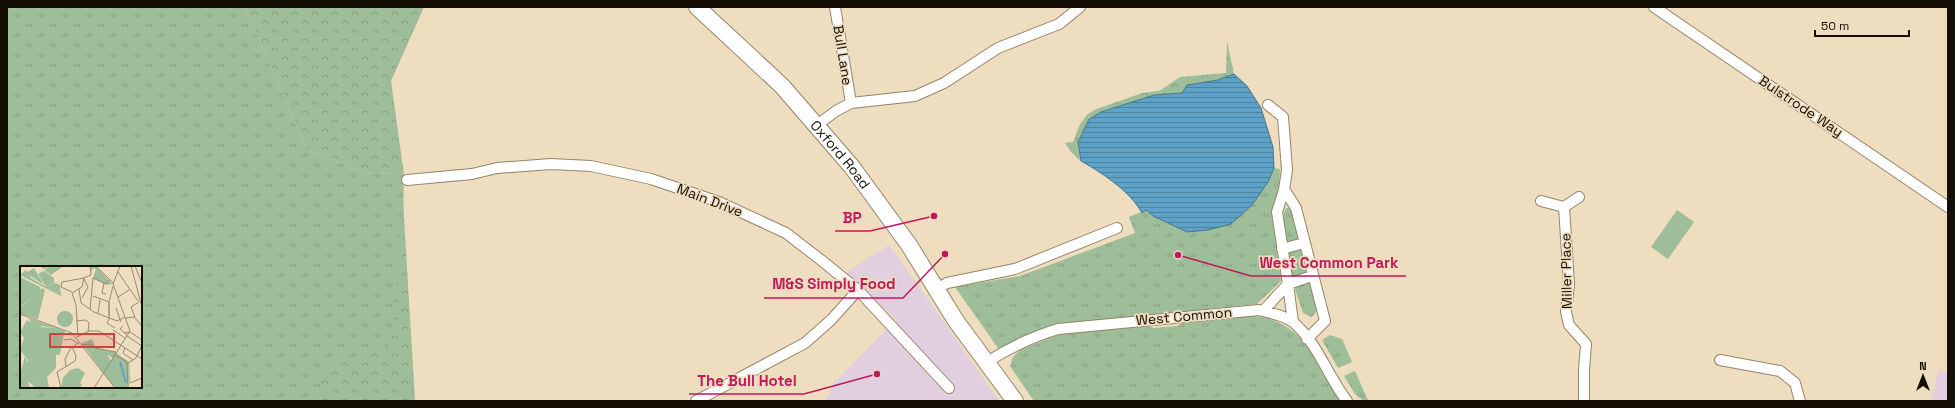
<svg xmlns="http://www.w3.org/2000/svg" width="1955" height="408" viewBox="0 0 1955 408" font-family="'Space Grotesk',sans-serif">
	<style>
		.commercial { fill: #e1cfe0 }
		.grass { fill: url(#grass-tufts); fill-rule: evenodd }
		.forest { fill: url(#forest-crowns) }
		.park { fill: #9ebd99 }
		.water { fill: url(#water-rules); stroke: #48768c }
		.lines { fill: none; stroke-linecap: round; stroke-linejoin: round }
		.street-casing { stroke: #948568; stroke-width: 12 }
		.primary-casing { stroke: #948568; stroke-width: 18 }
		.street { stroke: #fff; stroke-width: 10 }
		.primary { stroke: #fff; stroke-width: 16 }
		.labels { text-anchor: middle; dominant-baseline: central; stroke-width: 3.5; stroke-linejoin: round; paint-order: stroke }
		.street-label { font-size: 14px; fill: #140e04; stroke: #eeddbe }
		.inset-river { fill: none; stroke: #5ea3c7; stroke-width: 2 }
		.inset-road { fill: none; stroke: #978a74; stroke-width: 1 }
		.view { fill: #d0423e; fill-opacity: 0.15; stroke: #d0423e; stroke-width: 2 }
		.inset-edge { fill: none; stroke: #140e04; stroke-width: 2 }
		.leader { fill: none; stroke: #c2185b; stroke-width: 1.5 }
		.callout-dot { fill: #c2185b; stroke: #eeddbe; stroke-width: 1.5 }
		.callout-label { font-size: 15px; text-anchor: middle; font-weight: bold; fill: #c2185b; stroke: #eeddbe; stroke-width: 3.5; stroke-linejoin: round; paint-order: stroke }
	</style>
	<defs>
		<pattern id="grass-tufts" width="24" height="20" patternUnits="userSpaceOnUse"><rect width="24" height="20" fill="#9ebd99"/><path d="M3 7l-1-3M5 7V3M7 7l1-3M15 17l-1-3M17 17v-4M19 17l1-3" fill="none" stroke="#87a182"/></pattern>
		<pattern id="forest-crowns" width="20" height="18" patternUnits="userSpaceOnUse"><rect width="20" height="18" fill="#9ebd99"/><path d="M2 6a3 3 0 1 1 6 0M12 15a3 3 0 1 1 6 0" fill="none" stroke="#87a182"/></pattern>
		<pattern id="water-rules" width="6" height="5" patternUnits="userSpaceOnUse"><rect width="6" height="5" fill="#5ea3c7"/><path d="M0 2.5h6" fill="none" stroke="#4c839f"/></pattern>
	</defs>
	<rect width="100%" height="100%" fill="#eeddbe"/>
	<path class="commercial" d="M889,245L942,319L999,401H825L834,383L896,320L847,272Z
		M1939,369L1948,373V401H1931Z"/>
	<path class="grass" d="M7,7H245L307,150L364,172L404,175L399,383L392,401H7ZM21,267H141V387H21Z
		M1274,168L1280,169L1279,189L1272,215L1281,281L1257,304L1062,324L1006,347L998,348L955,287L1020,276L1135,233L1129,217L1146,210L1153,216L1187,232L1268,182Z
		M1286,208H1292L1300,240L1286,245C1284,235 1280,218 1286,208Z
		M1300,249L1308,270L1306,273L1292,277L1287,257L1288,251Z
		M1307,281L1310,283C1313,293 1323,311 1311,317L1303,313L1295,289L1300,283Z
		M1255,316C1304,322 1319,363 1343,401H1034L1010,366L1013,357L1020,350L1060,334L1142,324L1154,328L1177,326L1191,319Z
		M1330,335L1342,339L1352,362L1338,368L1322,340Z
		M1355,371L1367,398L1369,401H1364L1355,394L1344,376Z"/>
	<path class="forest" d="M245,7H424L391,81L404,175L364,172L307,150Z
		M1227,41L1234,74L1218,80L1187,85L1182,93L1154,95L1101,112L1089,118L1078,142L1081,161L1071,152L1065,143L1073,142L1080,124L1087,115L1094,110L1142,93L1159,91L1180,77L1226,73Z
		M403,200L415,401H320V372L391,343Z"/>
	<path class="park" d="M1677,210L1694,222L1668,259L1651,247Z"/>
	<path class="water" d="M1234,74L1247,86L1261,108L1273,147L1274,168L1268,182L1252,205L1231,224L1208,230L1187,232L1153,216L1146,210L1142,213C1130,191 1102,173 1081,161L1078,142L1089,119L1101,112L1154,95L1182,93L1187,85L1218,80Z"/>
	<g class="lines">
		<g class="street-casing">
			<path id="street" d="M835,7L851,103
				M1654,7L1948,207
				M817,125L836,111L851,103L915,96L944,83L998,48L1059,24L1080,7
				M407,180L472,174L497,168L551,164L591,166L651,179L719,202L786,233L821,260L858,290L949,388
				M1284,189L1296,208L1325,321L1307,339
				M1541,201L1564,207L1569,284L1566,312L1569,325L1586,344L1584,370V401
				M1564,207L1579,197
				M1282,249L1304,243
				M935,290L947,283L1015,269L1117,228
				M1263,311L1288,284L1277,212L1284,190L1287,170L1283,117L1268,105
				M1293,322L1288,284L1312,276
				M1720,360L1780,371L1795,383L1800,401
				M985,363C1009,348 1031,337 1058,329L1259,310C1270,313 1284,315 1293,322C1318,343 1328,377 1347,401
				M696,401L805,343L831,320L858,290"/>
		</g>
		<g class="primary-casing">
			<g id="primary">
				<path id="s1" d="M697,7L782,86L852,167L909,245L956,321L1015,401"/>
			</g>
		</g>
		<use href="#street" class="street"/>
		<use href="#primary" class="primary"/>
	</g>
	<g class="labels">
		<g class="street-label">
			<text transform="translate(843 55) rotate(81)">Bull Lane</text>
			<text transform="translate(1801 106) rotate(34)">Bulstrode Way</text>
			<text stroke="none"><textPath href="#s1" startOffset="206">Oxford Road</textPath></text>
			<text transform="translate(710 200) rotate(21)">Main Drive</text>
			<text transform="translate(1566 271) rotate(-91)">Miller Place</text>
			<text transform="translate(1184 316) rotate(-5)">West Common</text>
		</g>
	</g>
	<g transform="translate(20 266)">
		<rect width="122" height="122" fill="#eeddbe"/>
		<path d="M21,0H41V2L31,9L24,4L30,1L23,3ZM14,2L18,9L24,19L6,7ZM24,5L34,12V17L27,21L25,19L18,8ZM22,22L25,24L18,53L1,48L0,42ZM37 53a8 8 0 1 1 16 0a8 8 0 1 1-16 0ZM7,54L19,61L34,62L43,73L40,88L36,89V102L27,111L29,122H0V109L7,112L10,122L14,120L15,114L5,107L8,94L0,84L4,72L0,66ZM72,73L76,82L95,86L109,96L110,115L108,122L109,107L100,97L85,87L66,83L61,77Z" fill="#9ebd99"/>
		<path d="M70,0H76L92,18L87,19L73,12L76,3L73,2L71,6ZM6,4L11,12L21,18L27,21L35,17L40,19L41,30L0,9ZM0,11L20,21V25L0,41ZM8,52L45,65L43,73L34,62L22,60L17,63ZM72,82L85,85L91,95L93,91L99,97L106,95L109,110L107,122H95L66,83ZM5,90L8,98L6,107L15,114L14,120L0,109Z" fill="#9ebd99"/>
		<path d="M58,102L65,107L60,117L66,120L62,118L60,122H41L43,112L50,104Z" fill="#9ebd99"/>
		<path class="inset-river" d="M100,96L106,117"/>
		<path class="inset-road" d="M76,0L93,17M111,0L122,41M115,0L122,17M98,6L118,35M84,17L82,27L86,28M59,23L61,37L74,46L97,55L105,51M52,26L41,21L42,16L64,12M73,30L89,36M98,31L109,24M62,32L68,21L64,13M89,37V50M96,42L101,56M70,43L73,12L86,18L90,13M78,47L80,34M0,48L52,67L95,122M115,51L111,41L119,36M106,52L114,51L122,60M89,53V36L93,20M89,53L87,57L95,62M56,55L66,54L69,57L68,66M103,60L100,63L107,69M93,64L105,72M104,67L110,66L122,74M107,70L122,80M57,71L69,65H79L122,93M58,71L56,39L52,27L62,21L64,12L71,9L70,0M44,74L51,73L59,78M62,79L71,78L75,82L96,86M105,82L103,87L113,94M95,89L107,96L108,122M108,97L116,92L122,79M46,101L45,93L50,83L58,77M110,117L122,112M41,122L37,106L55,95L56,90L52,81M74,122L110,65L93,18L100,0"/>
		<path class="view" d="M30,68H94V81H30Z"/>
		<rect width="122" height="122" class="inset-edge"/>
	</g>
	<path class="leader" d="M934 216L870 231H835M1178 255L1251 276H1406M945 254L903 298H764M877 374L804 394H689"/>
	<g class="callout-dot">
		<circle cx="934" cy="216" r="4"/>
		<circle cx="1178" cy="255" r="4"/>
		<circle cx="945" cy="254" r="4"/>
		<circle cx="877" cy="374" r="4"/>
	</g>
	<g class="callout-label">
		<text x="852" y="223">BP</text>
		<text x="1329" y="268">West Common Park</text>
		<text x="834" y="289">M&amp;S Simply Food</text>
		<text x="747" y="386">The Bull Hotel</text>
	</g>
	<rect width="1955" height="408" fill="none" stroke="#140e04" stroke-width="16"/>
	<g transform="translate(1923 376)" stroke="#eeddbe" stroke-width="3" paint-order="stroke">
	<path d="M0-3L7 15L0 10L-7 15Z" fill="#140e04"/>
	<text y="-6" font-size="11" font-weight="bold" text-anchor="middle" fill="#140e04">N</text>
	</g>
	<path d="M1815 30v6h94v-6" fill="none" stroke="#140e04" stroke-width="2"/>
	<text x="1821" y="30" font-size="12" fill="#140e04" stroke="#eeddbe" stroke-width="3" paint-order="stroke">50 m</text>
</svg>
